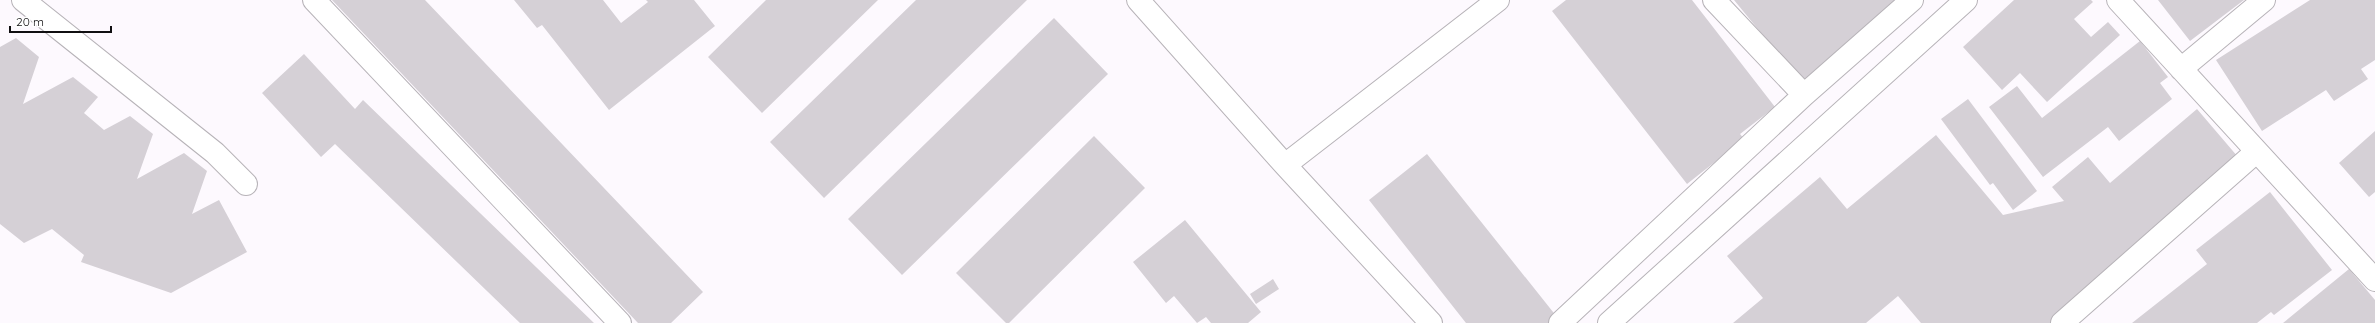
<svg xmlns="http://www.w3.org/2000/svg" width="2375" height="323" viewBox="0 0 2375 323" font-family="Quicksand,sans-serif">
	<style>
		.building { fill: #d5d0d6 }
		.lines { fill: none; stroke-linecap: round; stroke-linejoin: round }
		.minor-casing { stroke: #b7b3b8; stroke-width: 24 }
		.minor { stroke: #fff; stroke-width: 22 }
	</style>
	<rect width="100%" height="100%" fill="#fdf9fe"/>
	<path class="building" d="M332,0H425L703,292L671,323H638Z
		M514,0H603L621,23L648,2L646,0H694L715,26L609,110L542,25L537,28Z
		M766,0H878L762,113L708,57Z
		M916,0H1027L824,198L770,142Z
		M1566,0H1692L1775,107L1740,134L1744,139L1687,184L1552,11Z
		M1734,0H1904L1803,84Z
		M2014,0H2091L2093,2L2074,19L2091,37L2108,22L2120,35L2047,102L2020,73L2002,90L1963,47Z
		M2158,0H2244L2190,41Z
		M2310,0H2375V60L2361,69L2368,79L2334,101L2326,90L2262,131L2216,60Z
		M1054,18L1108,74L902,275L848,219Z
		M16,38L39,57L23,104L73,77L98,97L84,113L104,130L130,116L153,134L137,179L184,153L207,171L192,214L219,200L247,252L171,293L81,262L84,255L52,229L24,243L0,224V47Z
		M2140,41L2168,77L2160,83L2172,99L2119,141L2108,127L2043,177L1989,107L2017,86L2042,118Z
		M304,54L355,109L363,100L594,323H520L335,144L321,157L262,93Z
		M1968,99L2037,191L2013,210L1993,183L1990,185L1941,119Z
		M2197,109L2244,164L2246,176L2073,323H1921L1898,296L1866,323H1733L1763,298L1727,256L1820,177L1847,209L1936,135L2003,215L2064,201L2052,187L2088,157L2110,183Z
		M2375,131V192L2369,197L2339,163Z
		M1094,136L1145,188L1009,323H1006L956,273Z
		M1427,154L1557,317L1550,323H1466L1369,200Z
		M2270,192L2332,270L2274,315L2271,312L2257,323H2132L2207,264L2196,250Z
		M1185,220L1261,312L1248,323H1211L1206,317L1197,323L1174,296L1166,303L1133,262Z
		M2349,269L2375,300V323H2283Z
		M1273,279L1279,289L1256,304L1250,294Z"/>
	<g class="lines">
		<g class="minor-casing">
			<path id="minor" d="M23,0L215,153L246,184
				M314,0L620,323
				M1138,0L1285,165L1431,323
				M1714,0L1804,95
				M2118,0L2375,280
				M2181,69L2264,0
				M1285,165L1498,0
				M1560,323L1804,95L1912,0
				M1609,323L1966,0
				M2062,323L2256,152"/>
		</g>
		<use href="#minor" class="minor"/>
	</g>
	<path d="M10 26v6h101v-6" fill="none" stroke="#100f11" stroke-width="2"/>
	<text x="16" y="26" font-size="12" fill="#100f11" stroke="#ffffff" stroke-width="3" paint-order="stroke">20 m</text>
</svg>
